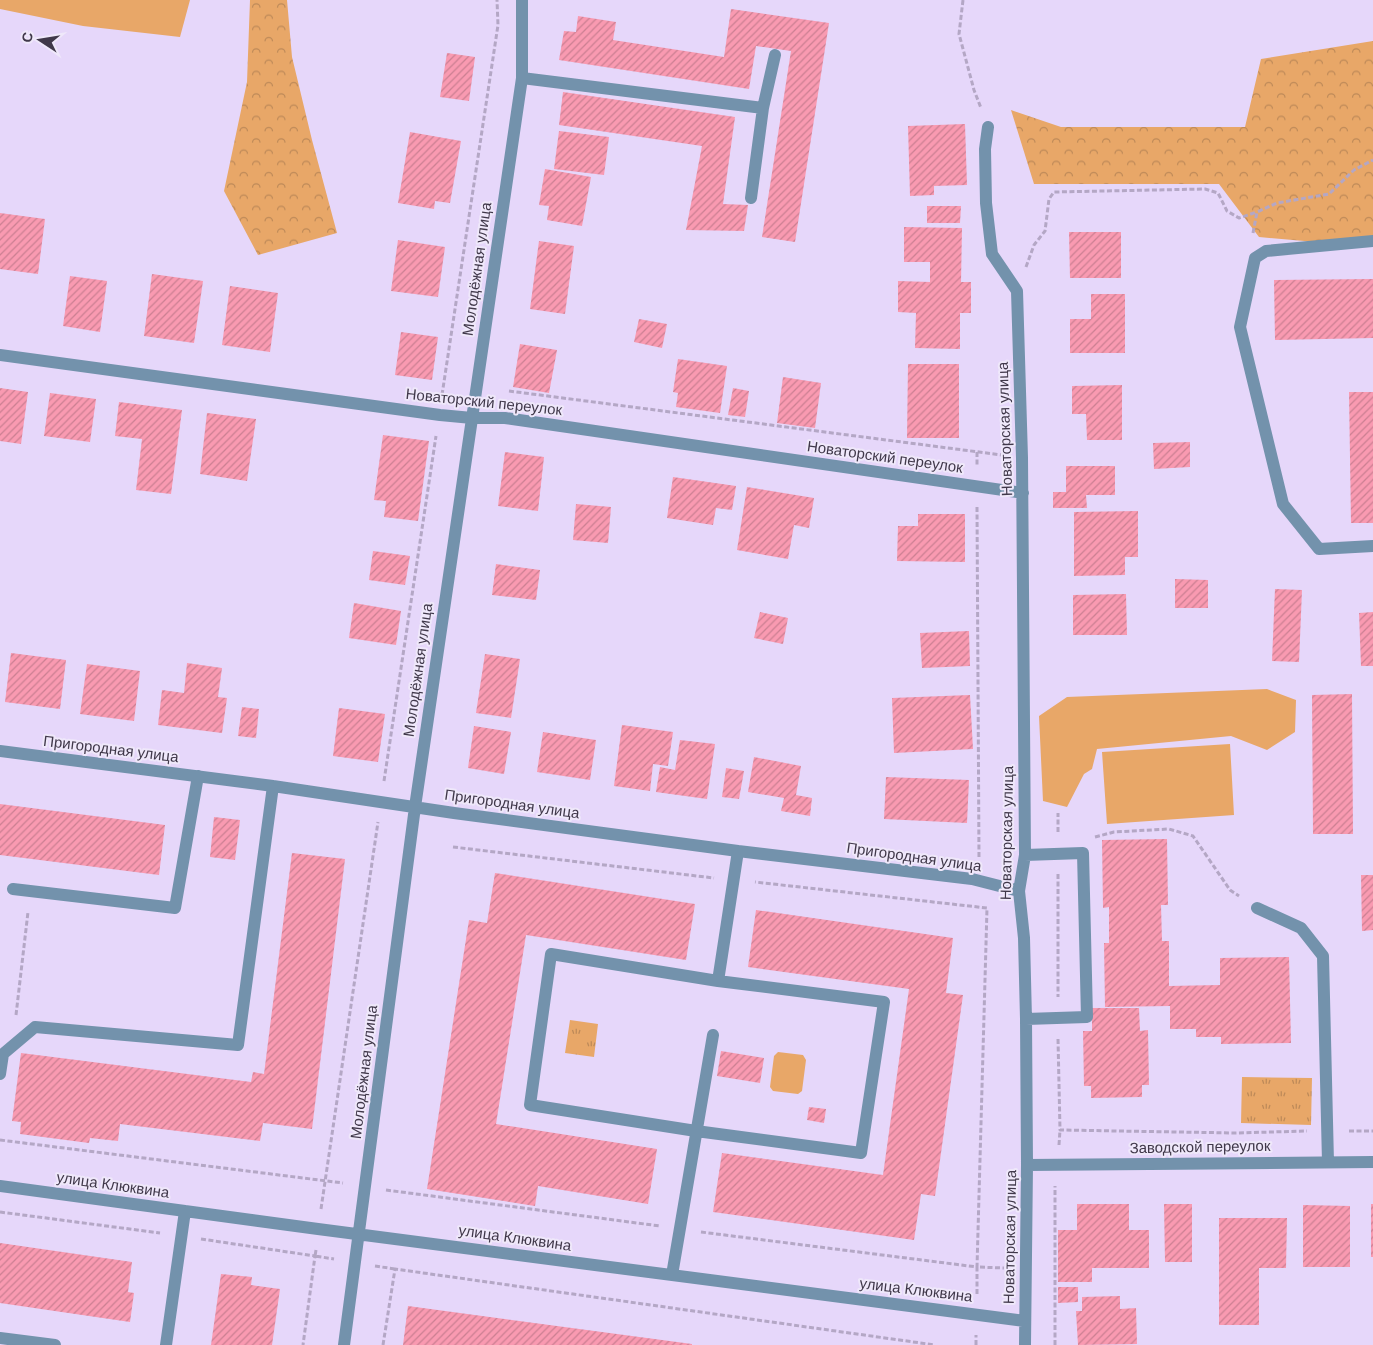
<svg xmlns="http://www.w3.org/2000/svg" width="1373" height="1345" viewBox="0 0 1373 1345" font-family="'DM Sans',sans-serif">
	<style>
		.grass { fill: #e8a768 }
		.forest { fill: url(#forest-crowns) }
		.park { fill: url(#park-tufts) }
		.building { fill: url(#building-hatch) }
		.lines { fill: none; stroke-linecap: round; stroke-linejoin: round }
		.path { stroke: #b4a7c5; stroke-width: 3; stroke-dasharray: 5 2.5; stroke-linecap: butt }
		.minor { stroke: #7392ac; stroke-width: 12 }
		.labels { text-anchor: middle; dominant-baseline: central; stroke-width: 4; stroke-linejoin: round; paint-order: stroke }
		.street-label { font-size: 15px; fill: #40384a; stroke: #efe8fa }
	</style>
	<defs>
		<pattern id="forest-crowns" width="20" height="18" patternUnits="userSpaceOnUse" patternTransform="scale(1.25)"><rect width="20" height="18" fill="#e8a768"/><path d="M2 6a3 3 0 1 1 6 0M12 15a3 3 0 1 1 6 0" fill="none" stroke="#bd8958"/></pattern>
		<pattern id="park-tufts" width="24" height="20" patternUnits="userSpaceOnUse" patternTransform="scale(1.25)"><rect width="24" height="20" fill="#e8a768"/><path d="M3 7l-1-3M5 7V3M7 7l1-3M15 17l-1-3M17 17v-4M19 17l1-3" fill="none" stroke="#bd8958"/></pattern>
		<pattern id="building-hatch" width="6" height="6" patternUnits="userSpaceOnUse" patternTransform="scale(1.25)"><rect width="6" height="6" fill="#f99ab1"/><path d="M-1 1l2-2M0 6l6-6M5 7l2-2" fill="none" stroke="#cb7f92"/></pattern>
	</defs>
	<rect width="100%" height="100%" fill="#e6d7fa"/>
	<path class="grass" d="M0,0H190L180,37L83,26L0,9Z
		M1267,689L1296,700L1295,732L1267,750L1231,736L1097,749L1092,769L1084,774L1067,807L1043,801L1039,716L1067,697Z
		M1230,744L1234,815L1107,824L1102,752Z
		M778,1052L803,1055L806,1060L802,1091L798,1094L773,1091L770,1087L774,1056Z"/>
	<path class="forest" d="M250,0H287L292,57L312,140L337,233L258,255L224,191L247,82Z
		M1373,41V247L1259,237L1219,184H1034L1011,110L1061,127H1245L1261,59Z"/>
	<path class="park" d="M570,1020L598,1024L594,1057L565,1053Z
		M1242,1077L1312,1078L1311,1125L1241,1123Z"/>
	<path class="building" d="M731,9L829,23L795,242L762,237L791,51L756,46L749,89L559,60L564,31L576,32L578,16L616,22L613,40L724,57Z
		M447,53L475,57L469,101L440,97Z
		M563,92L735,117L723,204L748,205L744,231L686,230L702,146L559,125Z
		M965,124L967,185L934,186V195L910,196L908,126Z
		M559,131L609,137L604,175L554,169Z
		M410,132L461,141L450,203L435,201L434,209L398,203Z
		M545,169L591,177L582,226L547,220L549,206L539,205Z
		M927,206H961L960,223H927Z
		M0,213L45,219L38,274L0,269Z
		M904,227L962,228L961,282H971V313H960V349L915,348L916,313L898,312V281L930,282V262H904Z
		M1069,232H1121V278H1070Z
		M398,240L445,247L438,297L391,291Z
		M539,241L574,246L565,314L530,309Z
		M152,274L203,281L194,343L144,336Z
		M70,276L107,281L100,332L63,326Z
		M1373,279V338L1275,340L1274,280Z
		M230,286L278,293L270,352L222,345Z
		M1091,294H1125V353H1070V319H1091Z
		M639,319L667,324L662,348L634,342Z
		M401,332L438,337L432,380L395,375Z
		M520,344L557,350L549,393L513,387Z
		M678,359L727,366L720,413L676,407L678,393L673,392Z
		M908,364H959V438H907Z
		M783,377L821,383L815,428L777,423Z
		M1122,385V440H1087L1086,414H1072V386Z
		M0,388L28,392L21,444L0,441Z
		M733,388L749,391L745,417L728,415Z
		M1349,392H1373V523H1351Z
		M50,393L96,399L90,442L44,436Z
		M119,402L182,410L171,494L136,490L142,439L115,436Z
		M207,413L256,419L247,481L200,474Z
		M383,435L429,441L418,521L384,517L386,501L374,500Z
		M1190,442V467L1154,469L1153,443Z
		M505,452L544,457L538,511L498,506Z
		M1066,466H1115V495H1086L1087,508H1053V492H1066Z
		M673,477L736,486L732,510L716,508L713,525L667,518Z
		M747,487L814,498L809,528L794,525L788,559L737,550Z
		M576,504L611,507L608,543L573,540Z
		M1138,511V557H1125V575L1074,576V512Z
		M918,514H965V562L897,561L898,526H918Z
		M373,551L410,556L405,585L369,580Z
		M496,564L540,570L536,600L492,595Z
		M1175,579L1208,580V608H1175Z
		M1275,589L1302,590L1299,662L1272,661Z
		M1126,594L1127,635H1073V595Z
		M354,603L401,611L396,645L349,638Z
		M760,612L788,618L783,644L754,638Z
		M1373,612V666H1361L1359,613Z
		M969,631L970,666L922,668L920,633Z
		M11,653L66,660L60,709L5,702Z
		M485,654L520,659L511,718L476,713Z
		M187,663L222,668L218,697L227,698L222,733L158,725L162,690L184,693Z
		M87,664L140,671L134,721L80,714Z
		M1352,694L1353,834H1313L1312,695Z
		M970,695L973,749L894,753L892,698Z
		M242,707L259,709L256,738L238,736Z
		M339,708L385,714L378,762L333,756Z
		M622,725L673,732L668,766L653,764L650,791L614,786Z
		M474,726L511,732L504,774L468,768Z
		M543,732L596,740L590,780L537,772Z
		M680,740L715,744L707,799L656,792L660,767L675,770Z
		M754,757L801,766L796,795L812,798L810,816L781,811L784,798L748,792Z
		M726,768L744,771L739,799L722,797Z
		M886,777L969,780L967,823L884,819Z
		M0,804L165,825L159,875L0,855Z
		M214,817L240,820L235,860L210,857Z
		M1167,839L1168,905H1161L1162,941H1169V986L1220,985V958L1289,957L1291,1043L1221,1044V1037H1196V1029H1170V1006L1105,1007L1104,943H1109V907L1103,908L1102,840Z
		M292,853L345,859L312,1129L263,1123L260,1141L120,1124L118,1141L90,1138L89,1143L20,1134L21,1122L12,1121L21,1053L251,1082L253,1072L264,1074Z
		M495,873L695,904L686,960L526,935L496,1124L657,1149L648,1204L538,1186L535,1206L427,1189L469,920L487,923Z
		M1361,875H1373V930L1362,931Z
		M756,910L953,938L946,993L963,995L935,1196L921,1194L914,1240L713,1212L722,1153L883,1175L909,989L748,967Z
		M1092,1008H1139L1140,1031L1148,1030L1149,1085H1142V1097L1091,1098V1086H1084L1083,1031H1092Z
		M721,1051L764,1058L760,1083L717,1076Z
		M809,1107L826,1109L824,1123L807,1120Z
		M1077,1204H1129V1230H1149V1268H1092V1282H1058V1230H1077Z
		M1164,1204H1192V1262H1165Z
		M1371,1204H1373V1257H1371Z
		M1303,1205L1350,1206V1267H1303Z
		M1219,1218H1287L1286,1268H1259V1325H1219Z
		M0,1243L132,1262L128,1292L134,1293L130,1322L0,1303Z
		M221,1274L252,1277L251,1285L280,1289L272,1345H211Z
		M1058,1287H1078V1302L1058,1303Z
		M1120,1296V1309L1136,1308L1137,1344L1078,1345L1076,1311H1082V1297Z
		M408,1306L692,1344V1345H403Z"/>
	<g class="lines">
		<path class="path" d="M963,0L959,34L974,90L981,108
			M1253,233L1257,212L1277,203L1329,194L1354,170L1373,160
			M1026,267L1034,245L1045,231L1049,199L1054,192L1205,189L1218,193L1227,211L1239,218L1257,212
			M509,391L1002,455
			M442,395L498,25L497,0
			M977,452V466
			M977,507L979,858
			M384,781L436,436
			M1058,832V813
			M1095,837L1114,832L1169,829L1193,836L1230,890L1239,896
			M453,847L714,878
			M1058,874V997
			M16,1015L28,912
			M1058,1039L1060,1130L1236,1133L1307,1131
			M1349,1131H1373
			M0,1140L343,1183
			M1059,1145L1060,1130
			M386,1190L660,1226
			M321,1209L378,822
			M0,1212L160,1233
			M701,1232L977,1267L987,908L755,882
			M201,1239L315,1256L303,1345
			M316,1250L315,1256L334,1259
			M375,1266L395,1269
			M977,1294V1267L1004,1268
			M383,1345L395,1269L935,1345
			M976,1345V1335
			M1055,1345V1186"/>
		<path class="minor" d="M522,78L763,108L751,198
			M763,108L775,55
			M988,127L985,149L986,203L992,254L1017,291L1022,458L1025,855L1019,891L1024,938L1026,1019L1027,1165L1025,1345
			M1373,241L1266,251L1255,258L1240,327L1283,504L1319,549L1373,546
			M0,355L440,415L472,418H505L1023,493
			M0,751L273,786L454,813L738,851L972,879L1019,891
			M1025,855L1083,853L1087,1017L1026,1019
			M13,889L175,908L198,776
			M1257,908L1301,928L1323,956L1328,1162
			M551,954L718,981L884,1002L861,1153L696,1131L530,1105Z
			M718,981L738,851
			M0,1074L3,1054L35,1027L238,1045L273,786
			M1027,1165L1373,1162
			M0,1186L318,1229L1025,1321
			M672,1275L713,1035
			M0,1338L55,1345
			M166,1345L185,1211
			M344,1345L415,807L522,78V0"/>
	</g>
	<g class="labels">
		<g class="street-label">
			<text transform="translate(477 269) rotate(-82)">Молодёжная улица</text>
			<text transform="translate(484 402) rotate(6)">Новаторский переулок</text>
			<text transform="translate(1005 429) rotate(-92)">Новаторская улица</text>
			<text transform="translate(885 457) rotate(8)">Новаторский переулок</text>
			<text transform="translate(418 670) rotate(-82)">Молодёжная улица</text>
			<text transform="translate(111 749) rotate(7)">Пригородная улица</text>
			<text transform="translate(512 804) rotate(8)">Пригородная улица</text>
			<text transform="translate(1007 833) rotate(-89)">Новаторская улица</text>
			<text transform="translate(914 857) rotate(8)">Пригородная улица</text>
			<text transform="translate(364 1072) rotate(-83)">Молодёжная улица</text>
			<text transform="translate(1200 1147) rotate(-1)">Заводской переулок</text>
			<text transform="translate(113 1185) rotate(8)">улица Клюквина</text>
			<text transform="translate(1010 1237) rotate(-89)">Новаторская улица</text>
			<text transform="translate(515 1238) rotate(8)">улица Клюквина</text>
			<text transform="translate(916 1290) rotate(7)">улица Клюквина</text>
		</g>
	</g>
	<g transform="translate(40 40) rotate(282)" stroke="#efe8fa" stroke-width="4" paint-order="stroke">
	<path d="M0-4L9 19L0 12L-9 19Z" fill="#40384a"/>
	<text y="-8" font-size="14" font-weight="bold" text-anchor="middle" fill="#40384a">С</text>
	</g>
</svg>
